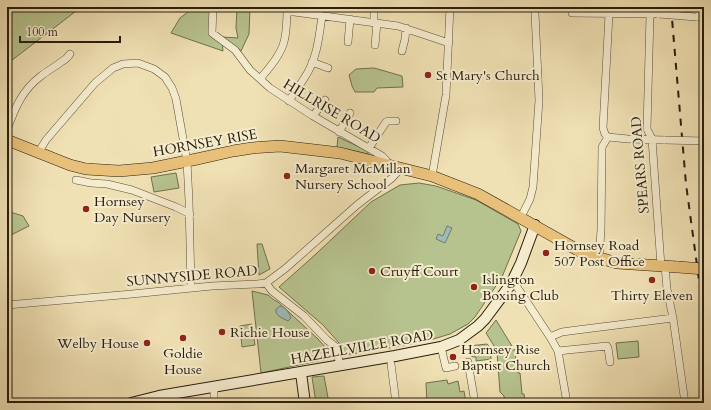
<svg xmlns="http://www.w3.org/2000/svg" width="711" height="410" viewBox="0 0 711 410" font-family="Cardo,serif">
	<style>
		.green { fill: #b7c38f; stroke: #70704f }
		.water { fill: #9ebbb8; stroke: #6f7c74 }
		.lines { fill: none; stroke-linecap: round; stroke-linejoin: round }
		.street-casing { stroke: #5a4e38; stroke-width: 8 }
		.secondary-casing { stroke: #281d0f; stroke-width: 12 }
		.primary-casing { stroke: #281d0f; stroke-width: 12 }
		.street { stroke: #f5ecce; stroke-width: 7 }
		.secondary { stroke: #f5ecce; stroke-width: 10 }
		.primary { stroke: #e8c07a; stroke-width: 11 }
		.rail { stroke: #281d0f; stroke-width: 2; stroke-dasharray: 7 7; stroke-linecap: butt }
		.street-bridge-casing { stroke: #5a4e38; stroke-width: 8; stroke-linecap: butt }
		.primary-bridge-casing { stroke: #281d0f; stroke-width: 12; stroke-linecap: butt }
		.street-bridge { stroke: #f5ecce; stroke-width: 7 }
		.primary-bridge { stroke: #e8c07a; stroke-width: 11 }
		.poi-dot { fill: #8f2418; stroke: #f5ecce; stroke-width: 1.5 }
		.labels { text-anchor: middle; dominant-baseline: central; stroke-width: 4; stroke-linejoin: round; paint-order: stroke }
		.poi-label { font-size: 14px; fill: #281d0f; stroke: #f5ecce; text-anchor: start }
		.street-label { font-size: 14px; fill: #281d0f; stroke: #f5ecce }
	</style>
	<rect width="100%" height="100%" fill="#f0e1b4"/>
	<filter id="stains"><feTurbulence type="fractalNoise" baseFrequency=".005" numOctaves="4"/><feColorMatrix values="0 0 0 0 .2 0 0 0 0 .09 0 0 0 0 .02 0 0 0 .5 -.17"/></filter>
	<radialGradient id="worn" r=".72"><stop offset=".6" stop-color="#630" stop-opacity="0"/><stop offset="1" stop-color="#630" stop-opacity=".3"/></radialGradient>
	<path class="green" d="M7,7H91L88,11L80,8L7,64Z
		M185,7H211L210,33L222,40L223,51L171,33L180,18L188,12L184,8Z
		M237,7H250L249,34L241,51L222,37L238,38L236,28Z
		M374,68L402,76L403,87L377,88L374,92H355L352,86L349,75L356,69Z
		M338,137L368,151V154L337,147Z
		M176,173L179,188L154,192L151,177Z
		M419,183L436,186L476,200L518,224L521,231L502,277L475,317L468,324L450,334L430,340L395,347L345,355L340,344L323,325L279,287L316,254L371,202L400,185Z
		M7,211L23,216L29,226L11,235L7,234Z
		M257,244H262L270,269L259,275Z
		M252,291L268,295L274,300L278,302L318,339L327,349V359L261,373Z
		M496,320L512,346L496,349L486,333Z
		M252,324L255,345L242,347L240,326Z
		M638,341L639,357L618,359L616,343Z
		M487,344L490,347L491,359L476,361V357H473L470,355L469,346Z
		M519,349V352L515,353L518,373H520L522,394H524L525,403H505L504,396L500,392L497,352Z
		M324,376L329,403H316L312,377Z
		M447,380L448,384L458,381L460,392L464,391L466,403H427L426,383Z"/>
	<path class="water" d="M447,226L452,228L445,243L436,239L438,234L443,236Z
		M280,306C286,307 289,313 291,318L288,321L280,317L276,313V309Z"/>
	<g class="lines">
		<g class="street-casing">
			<path id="street" d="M213,7L212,33L235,50L250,70L270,88L313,116L382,156L386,160L389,166
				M695,7L696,17H704
				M287,11L398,26L449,43
				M572,13L654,14
				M650,15L647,129L652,139L661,266
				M374,22V7
				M348,42L350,19
				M375,45L377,23
				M402,51L405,39L406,28
				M312,62L328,68
				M260,79C269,68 280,56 284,42C287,31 287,18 287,7
				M289,101C294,93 300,85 305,77C317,59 319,37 322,16
				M313,116L325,100
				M7,130C15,108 22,90 41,76C47,71 55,67 61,62C65,60 68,57 70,54
				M339,132L350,113
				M608,137L605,134L603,128L609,14
				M608,137L628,139L665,140
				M369,148L386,122L388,121H396
				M38,153L46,140L95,83L113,68L123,64L138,63L154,69L165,77L172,88L176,99L187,161L189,201L191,287
				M432,176L446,95L450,7
				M76,180L91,183L107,184L132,190L176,207L190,214
				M521,217L530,199L533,187L539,100L535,13L534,7
				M599,258L601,230L602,147L608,137
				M665,266L667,289L673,318L685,403
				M513,281L550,337L558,351L567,403
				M266,283L272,291L304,316L327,340L336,347L340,366
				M7,305L132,294L212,286L257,284L266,283L286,268L357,205L392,178L401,168
				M550,337L562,332L577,330L673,318
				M441,347L446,368L455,366
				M558,351L607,346L608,348L610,362
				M468,362L475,403
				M391,364L396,403
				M214,387V403"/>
		</g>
		<g class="secondary-casing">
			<path id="secondary" d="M301,373L305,403
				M131,403L159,396L395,356L441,347L459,340L478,326L485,319L511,284L521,263L535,225"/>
		</g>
		<g class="primary-casing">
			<path id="primary" d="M7,140L70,165L86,169L119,171L153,168L197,159L233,151L252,148L280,146L340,153L432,176L478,194L583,253L617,263L678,267"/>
		</g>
		<use href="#street" class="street"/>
		<use href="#secondary" class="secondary"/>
		<use href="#primary" class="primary"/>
		<path class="rail" d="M671,7L686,184L704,317"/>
		<g class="street-bridge-casing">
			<path id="street-bridge" d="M659,14L696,17
				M665,140L704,141"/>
		</g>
		<g class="primary-bridge-casing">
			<path id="primary-bridge" d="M678,267L704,269"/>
		</g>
		<use href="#street-bridge" class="street-bridge"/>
		<use href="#primary-bridge" class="primary-bridge"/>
	</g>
	<g class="poi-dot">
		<circle cx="428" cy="75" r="4"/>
		<circle cx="287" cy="176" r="4"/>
		<circle cx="86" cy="209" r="4"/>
		<circle cx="546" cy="253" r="4"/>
		<circle cx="372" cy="271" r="4"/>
		<circle cx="652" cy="280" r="4"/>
		<circle cx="474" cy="287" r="4"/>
		<circle cx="222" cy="332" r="4"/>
		<circle cx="183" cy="338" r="4"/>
		<circle cx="147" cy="343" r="4"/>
		<circle cx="453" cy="357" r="4"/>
	</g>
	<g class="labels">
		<g class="poi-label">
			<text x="436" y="75">St Mary's Church</text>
			<text x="295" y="168">Margaret McMillan<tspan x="295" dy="16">Nursery School</tspan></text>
			<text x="94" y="201">Hornsey<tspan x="94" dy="16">Day Nursery</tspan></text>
			<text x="554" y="245">Hornsey Road<tspan x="554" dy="16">507 Post Office</tspan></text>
			<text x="380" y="271">Cruyff Court</text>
			<text x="482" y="279">Islington<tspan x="482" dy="16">Boxing Club</tspan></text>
			<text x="652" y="295" text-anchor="middle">Thirty Eleven</text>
			<text x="230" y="332">Richie House</text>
			<text x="139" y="343" text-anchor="end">Welby House</text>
			<text x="461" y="349">Hornsey Rise<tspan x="461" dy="16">Baptist Church</tspan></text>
			<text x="183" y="353" text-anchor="middle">Goldie<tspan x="183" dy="16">House</tspan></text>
		</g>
		<g class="street-label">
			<text transform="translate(332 111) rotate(31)">HILLRISE ROAD</text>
			<text transform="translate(205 143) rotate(-10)">HORNSEY RISE</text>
			<text transform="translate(640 165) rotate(-95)">SPEARS ROAD</text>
			<text transform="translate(192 276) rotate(-5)">SUNNYSIDE ROAD</text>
			<text transform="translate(362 347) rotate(-10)">HAZELLVILLE ROAD</text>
		</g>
	</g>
	<rect width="711" height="410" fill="none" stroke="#f0e1b4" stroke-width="24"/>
	<rect x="8" y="8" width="695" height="394" fill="none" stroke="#281d0f" stroke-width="2"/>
	<rect x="12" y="12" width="687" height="386" fill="none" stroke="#281d0f"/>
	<path d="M20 36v6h100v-6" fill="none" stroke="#281d0f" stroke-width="2"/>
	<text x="26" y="36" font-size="12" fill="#281d0f" stroke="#f5ecce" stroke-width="3" paint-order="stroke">100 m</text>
	<rect width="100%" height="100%" filter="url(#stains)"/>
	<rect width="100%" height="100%" fill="url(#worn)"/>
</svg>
